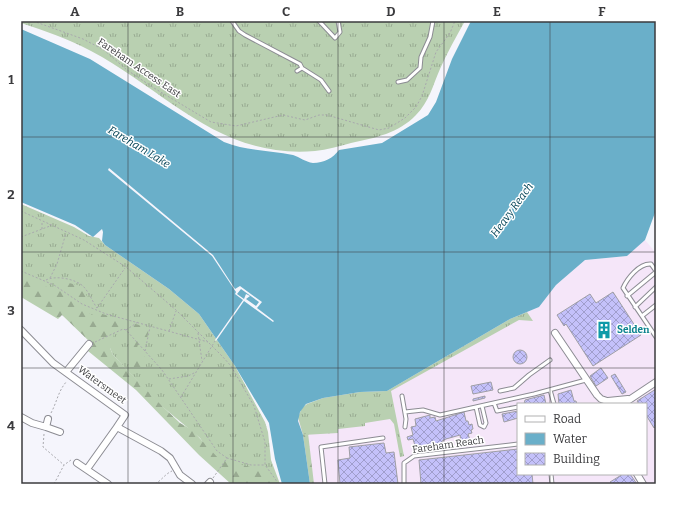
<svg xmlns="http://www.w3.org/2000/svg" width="677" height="505" viewBox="0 0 677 505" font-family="Bitter,serif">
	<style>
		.industrial { fill: #f5e6f9; fill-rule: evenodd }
		.grass { fill: url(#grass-tufts) }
		.forest { fill: url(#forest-firs) }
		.water { fill: #6aafc9 }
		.pier { fill: #f5f5fc; fill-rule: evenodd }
		.building { fill: url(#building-cross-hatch); stroke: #9f9fa5 }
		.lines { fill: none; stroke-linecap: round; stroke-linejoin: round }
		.lane-casing { stroke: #8c8c93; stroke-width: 5 }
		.street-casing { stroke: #8c8c93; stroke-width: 8 }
		.path { stroke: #a8a8ad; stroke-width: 1; stroke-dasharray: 2 2; stroke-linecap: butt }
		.lane { stroke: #fff; stroke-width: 3 }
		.street { stroke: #fff; stroke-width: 6 }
		.grid { fill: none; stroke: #3b3b3e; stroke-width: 1; stroke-opacity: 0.55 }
		.labels { text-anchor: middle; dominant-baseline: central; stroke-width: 3; stroke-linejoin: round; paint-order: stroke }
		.street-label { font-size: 10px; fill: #3b3b3e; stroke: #fff }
		.culture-label { font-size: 10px; font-weight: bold; fill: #0d838f; stroke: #fff; text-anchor: start }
		.water-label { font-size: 11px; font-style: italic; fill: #034356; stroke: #fff }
		.neatline { fill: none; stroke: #3b3b3e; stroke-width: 1.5 }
		.grid-label { font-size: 13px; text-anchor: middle; font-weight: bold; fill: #3b3b3e }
	</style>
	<defs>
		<pattern id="grass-tufts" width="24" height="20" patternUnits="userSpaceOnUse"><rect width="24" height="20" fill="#b9d0b1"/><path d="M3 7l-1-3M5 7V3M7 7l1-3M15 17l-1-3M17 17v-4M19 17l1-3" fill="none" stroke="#98aa91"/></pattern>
		<pattern id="forest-firs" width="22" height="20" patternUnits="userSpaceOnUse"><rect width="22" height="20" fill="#b9d0b1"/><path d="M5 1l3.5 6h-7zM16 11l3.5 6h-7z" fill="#98aa91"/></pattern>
		<pattern id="building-cross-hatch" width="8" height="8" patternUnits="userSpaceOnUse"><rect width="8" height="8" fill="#c4c1fa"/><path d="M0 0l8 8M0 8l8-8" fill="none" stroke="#a09ecc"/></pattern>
	</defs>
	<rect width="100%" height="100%" fill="#f5f5fc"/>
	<path class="industrial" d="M645,240L656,253V484H310L303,435L298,421L323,398L360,392L387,391L510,319L539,307L556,285L585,260L627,256ZM518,404H646V474H518Z"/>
	<path class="grass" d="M21,21H465C456,37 447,53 440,69C433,85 429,102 416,115C399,133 375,138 351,143C339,146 327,150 315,151C219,159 168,92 91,51C69,39 45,31 21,23Z
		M21,204L74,227L89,236L99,238L105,245L169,289L199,314L235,366L265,422L268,432L271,460L280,484H231L200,438L158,403L113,355L110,348L21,278Z
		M527,312L533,321L519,320L391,391L404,456L400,457L394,424L390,419L365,423V426L338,429V433L303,435L298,417L302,408L307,404L323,398L360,392L387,391L510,319Z"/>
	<path class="forest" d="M21,277L52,289L57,280L81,286L88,298L83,308L93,316L99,313L149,328L147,339L137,346L148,361L143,369L138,372C124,359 133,347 133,333L125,328L120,327L114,331L112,343L110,348L113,355L159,403L180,423L192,430L219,459L262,470L273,484H231L199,455L136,390L88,351L93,345L62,315L58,319L21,297Z
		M308,433L314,484H310L303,435Z"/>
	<path class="water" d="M471,21H656V210L645,240L627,256L585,260L556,285L539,307L510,319L387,391L360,392L323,398L306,404L300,412L298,421L303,435L310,484H282L275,459L269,423L235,366L199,314L169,289L105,245L102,241L103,232L102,229L93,237L75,225L21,202V29L90,59L224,142C246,151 269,150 293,155C300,157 305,162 313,163C324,163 333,158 339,150L382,143L428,115L436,102L452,59Z"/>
	<path class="pier" d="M109,168L213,255L235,289L240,286L262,302L257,308L274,321L273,322L244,301L216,341L215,340L243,300L235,294L236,292L212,256L108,170ZM241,289L259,302L256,306L246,299L250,296L246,294L244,299L237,294Z"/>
	<path class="building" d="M613,292L641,335L593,366L566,324L564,326L557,315L590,294L596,303Z
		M513 357a7 7 0 1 1 14 0a7 7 0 1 1-14 0Z
		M601,368L608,378L596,386L590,376Z
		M615,374L626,392L622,394L611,376Z
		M491,382L493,390L473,394L471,386Z
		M656,389V426L654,428L646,415V404H639L637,401Z
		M571,390L574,401H576L577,404H559L558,394Z
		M544,395L546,404H524L525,400Z
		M485,396V398L473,401V399Z
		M518,411V418L504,422L502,414Z
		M464,412L466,421H468L469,425L472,424L473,429L471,430L472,433L468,434L470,440L461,442L460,435L446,439L442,441V443L416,449L413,439L408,440L407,437L413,435L411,427L416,426L415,419L430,415V418L435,417L436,421Z
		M384,443L386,453L394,452L398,484H340L338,460L350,458L349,447Z
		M518,449V474H532L533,484H421L419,460Z
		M623,474H630L637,484H612L610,482Z"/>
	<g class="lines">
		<g class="lane-casing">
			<path id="lane" d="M232,21L239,31L245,35L300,64L302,68L321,80L329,91
				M319,21L335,38L340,32L338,21
				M297,71L302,68
				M398,82L407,80L420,68L421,57L430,37L433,21
				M656,271L651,264C639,263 627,279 623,288L656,337
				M627,296L656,272
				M635,307L656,287
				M642,316L656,305
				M550,390L554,404
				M500,391L514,388L529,375L550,360
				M402,396L406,419L405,427
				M494,403L497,411L518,407
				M476,407L480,425L484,427L486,423L482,406
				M405,412L423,410L440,415L534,394L586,380
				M551,474L552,484
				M325,484L321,447L383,438
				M404,484V463L414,456L518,444"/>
		</g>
		<g class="street-casing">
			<path id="street" d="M21,330L53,363L125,415L117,427L161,451L170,458L180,475L192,484
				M555,333L597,395L601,399L607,401
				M66,372L89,344
				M608,401L628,399
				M623,404L656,382
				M21,417L32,423L46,427
				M48,419L46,427L60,432
				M77,463L108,484
				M87,469L117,427
				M637,474L643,484
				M208,484L210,482"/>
		</g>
		<path class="path" d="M33,21L83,39L104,50L127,70L154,88L211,122L236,126L283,115L305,120L319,115H327L379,130L389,128L405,118L416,107L422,96L436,52L450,33L455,21
			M21,211L84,240L126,267L176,310L222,356L231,366L254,406L265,442V465L276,480L277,484
			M42,229V222
			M21,237L50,226
			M21,271L54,285L82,304L106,314L208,342
			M50,278L57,264L66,233
			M46,280C56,275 75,279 83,286C89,292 92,301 97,308
			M97,308L125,268
			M126,330L138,322
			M169,331L176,311
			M198,333L202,361
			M95,342L123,329L126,330L162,370L217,451L227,458
			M145,351L150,327
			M169,379L188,376L196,372
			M181,397L215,341
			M51,413C57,402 58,391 67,381
			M44,434L43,447L64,465
			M213,478L227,458L251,465H265
			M21,482L26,484
			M54,484L64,465L71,460
			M155,484C162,480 165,474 172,471"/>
		<use href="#lane" class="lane"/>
		<use href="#street" class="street"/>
	</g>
	<path class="grid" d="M128,21V484M233,21V484M338,21V484M444,21V484M550,21V404M21,137H656M21,252H656M21,368H656M550,474V484"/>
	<defs>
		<g id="building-bare" transform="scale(1.38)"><path d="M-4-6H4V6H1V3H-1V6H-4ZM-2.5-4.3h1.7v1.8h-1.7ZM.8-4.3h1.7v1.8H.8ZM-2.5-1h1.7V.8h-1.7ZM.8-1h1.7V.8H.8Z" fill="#0f9aa8" stroke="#fff" stroke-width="2.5" paint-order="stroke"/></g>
	</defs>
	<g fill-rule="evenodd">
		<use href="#building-bare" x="604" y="330"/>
	</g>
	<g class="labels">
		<g class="street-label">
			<text transform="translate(139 68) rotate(34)">Fareham Access East</text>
			<text transform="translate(102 385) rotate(36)">Watersmeet</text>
			<text transform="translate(448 445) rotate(-8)">Fareham Reach</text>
		</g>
		<g class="culture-label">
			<text x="617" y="330">Selden</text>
		</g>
		<g class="water-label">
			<text transform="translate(139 147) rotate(31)">Fareham Lake</text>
			<text transform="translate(512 210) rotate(-54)">Heavy Reach</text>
		</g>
	</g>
	<rect width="677" height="505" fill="none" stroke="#ffffff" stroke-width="44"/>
	<rect x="517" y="403" width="130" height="72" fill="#ffffff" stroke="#b1b1b2"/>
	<rect x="525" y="416" width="20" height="6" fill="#ffffff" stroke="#b1b1b2"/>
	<text x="553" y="423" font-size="12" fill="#3b3b3e">Road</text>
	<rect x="525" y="433" width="20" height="12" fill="#6aafc9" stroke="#b1b1b2"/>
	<text x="553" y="443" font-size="12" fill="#3b3b3e">Water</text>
	<rect x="525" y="453" width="20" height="12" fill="url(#building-cross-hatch)" stroke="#b1b1b2"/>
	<text x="553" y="463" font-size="12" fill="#3b3b3e">Building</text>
	<rect x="22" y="22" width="633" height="461" class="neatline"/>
	<g class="grid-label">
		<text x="75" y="16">A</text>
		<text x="180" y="16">B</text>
		<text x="286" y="16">C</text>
		<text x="391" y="16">D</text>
		<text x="497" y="16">E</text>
		<text x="602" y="16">F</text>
		<text x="11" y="84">1</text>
		<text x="11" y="199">2</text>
		<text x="11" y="315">3</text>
		<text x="11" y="430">4</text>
	</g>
</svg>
